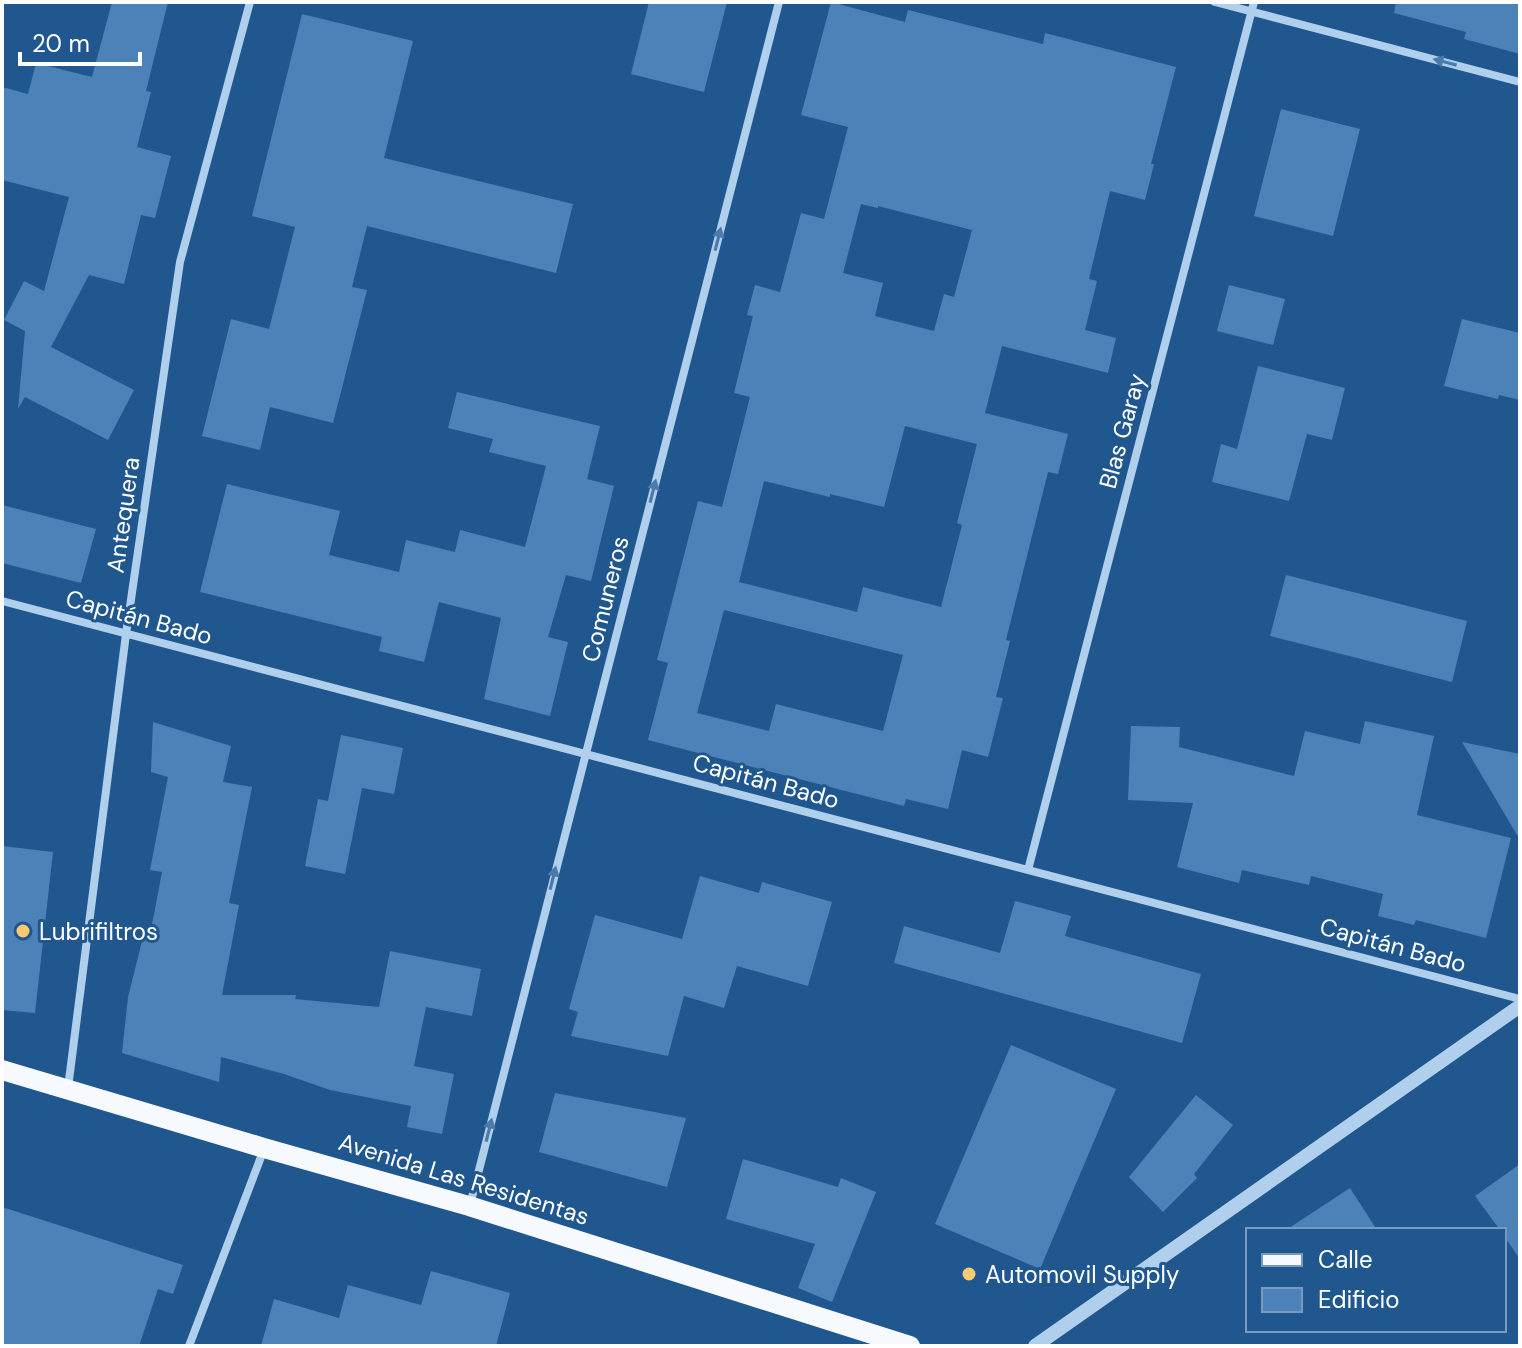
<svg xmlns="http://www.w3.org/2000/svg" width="1522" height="1348" viewBox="0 0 1522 1348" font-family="'DM Sans',sans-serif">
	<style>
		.building { fill: #4d82b8; fill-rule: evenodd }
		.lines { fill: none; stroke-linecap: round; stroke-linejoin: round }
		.minor { stroke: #b0cfec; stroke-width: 8 }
		.tertiary { stroke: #b0cfec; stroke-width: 14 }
		.primary { stroke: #f6faff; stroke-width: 20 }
		.oneway { fill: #4b7bab }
		.poi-dot { fill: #facb71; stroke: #20578f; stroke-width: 3 }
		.labels { text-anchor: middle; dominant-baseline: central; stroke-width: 6; stroke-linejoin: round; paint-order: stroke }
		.street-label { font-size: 24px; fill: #fff; stroke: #20578f }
		.poi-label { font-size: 24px; fill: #fff; stroke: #20578f; text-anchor: start }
	</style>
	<rect width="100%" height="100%" fill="#20578f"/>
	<path class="building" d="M112,2H168L146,91L151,92L137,147L171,156L155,218L141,215L124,284L89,275L51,347L134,390L108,440L25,397L18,409L25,331L4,320L24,281L44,291L69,197L2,180V87L28,94L36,63L92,77Z
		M649,2H727L704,92L631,74Z
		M831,2L905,22L908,10L1043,44L1045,33L1176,67L1151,164H1154L1145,200L1110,191L1089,279L1097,281L1085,330L1116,338L1108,373L1002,346L985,413L1068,434L1058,474L1048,472L1006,640L1010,641L996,697L1003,698L988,757L962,750L948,809L906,799L904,806L648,740L668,663L657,660L698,501L722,507L750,397L734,393L753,316L747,315L755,285L780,292L801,213L824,219L848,127L801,115ZM861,204L878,208V206L972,230L954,297L944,294L934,331L875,316L883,283L843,273ZM905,426L977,444L957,523L962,525L941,607L863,587L857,612L739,582L764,481L830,497V494L884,507ZM724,610L903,655L883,731L776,704L769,731L697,713Z
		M1396,2H1520V54L1464,39L1466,32L1394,13Z
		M302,14L413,41L384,158L573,204L556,273L367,226L352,287L367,290L333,423L270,407L260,450L202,436L231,319L269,329L295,227L252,216Z
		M1281,109L1360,129L1333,236L1254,216Z
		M1229,285L1285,299L1273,345L1217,331Z
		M1462,319L1520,333V400L1499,395L1498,399L1444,386Z
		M1258,366L1345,388L1332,440L1307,434L1289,501L1212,482L1221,444L1237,449Z
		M457,392L600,426L587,479L614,486L591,581L566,575L548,637L568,642L550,716L484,699L501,618L439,602L424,662L379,651L382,637L200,592L227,484L340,511L329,555L399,572L406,540L455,552L460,530L525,547L546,466L489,452L493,439L448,428Z
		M2,505L96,529L81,583L2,563Z
		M1286,575L1467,621L1452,682L1270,636Z
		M1365,721L1434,736L1417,815L1511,838L1486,938L1416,920L1414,925L1378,916L1383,894L1311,876L1309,885L1242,870L1239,883L1177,867L1193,803L1128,800L1131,726L1180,727L1179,747L1294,776L1305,731L1360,744Z
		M153,722L231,746L223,782L252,787L229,903L239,905L222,995H296L295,999L379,1007L390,951L481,969L472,1016L426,1007L414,1066L454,1074L442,1134L407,1127L411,1106L330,1090L284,1074L221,1057L219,1082L122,1053L128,997L144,933L150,935L162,872L150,870L168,777L151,772Z
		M341,735L403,748L394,794L362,788L345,874L305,866L318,799L328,801Z
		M1462,742L1520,754V840Z
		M2,846L53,852L35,1013L2,1010Z
		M700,876L759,893L762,882L832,902L808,986L737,966L724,1008L684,996L668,1056L571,1036L578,1012L569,1009L595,915L682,939Z
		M1015,901L1071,916L1065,936L1201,974L1182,1043L894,963L904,926L1000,953Z
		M1011,1045L1116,1089L1040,1269L935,1224Z
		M555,1093L686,1118L667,1187L539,1152Z
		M1196,1095L1233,1125L1194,1174L1197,1178L1163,1212L1129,1177Z
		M743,1159L838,1187L841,1178L876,1192L832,1302L798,1288L815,1244L726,1219Z
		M1520,1164V1259L1504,1236V1230H1500L1475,1196Z
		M1350,1188L1377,1230H1286Z
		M2,1207L183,1265L173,1294L158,1289L139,1346H2Z
		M431,1271L510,1293L496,1346H261L274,1299L339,1318L348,1285L421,1305Z"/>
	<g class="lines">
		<path class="minor" d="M1215,2L1520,82
			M2,601L1520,999
			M1028,870L1254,2
			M68,1088L126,634L180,262L250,2
			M470,1205L779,2
			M189,1346L264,1149"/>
		<path class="tertiary" d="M1035,1346L1520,1006"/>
		<path class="primary" d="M2,1070L264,1148L469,1206L910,1346"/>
	</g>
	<defs><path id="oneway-solid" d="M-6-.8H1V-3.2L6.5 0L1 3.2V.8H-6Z" transform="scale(2)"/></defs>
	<g class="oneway">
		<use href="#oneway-solid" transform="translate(1445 62) rotate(-165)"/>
		<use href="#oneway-solid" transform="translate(718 239) rotate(-76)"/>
		<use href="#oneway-solid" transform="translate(653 491) rotate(-76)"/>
		<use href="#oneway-solid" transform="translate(553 878) rotate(-76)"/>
		<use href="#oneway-solid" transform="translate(489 1130) rotate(-76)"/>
	</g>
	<g class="poi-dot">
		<circle cx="23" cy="931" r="8"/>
		<circle cx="969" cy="1274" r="8"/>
	</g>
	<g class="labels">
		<g class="street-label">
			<text transform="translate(1122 431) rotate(-75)">Blas Garay</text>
			<text transform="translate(123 515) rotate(-82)">Antequera</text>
			<text transform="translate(605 599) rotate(-76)">Comuneros</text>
			<text transform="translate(139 617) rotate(15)">Capitán Bado</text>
			<text transform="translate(766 781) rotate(15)">Capitán Bado</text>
			<text transform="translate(1393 945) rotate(15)">Capitán Bado</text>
			<text transform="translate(464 1179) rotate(17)">Avenida Las Residentas</text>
		</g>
		<g class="poi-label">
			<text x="39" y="931">Lubrifiltros</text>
			<text x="985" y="1274">Automovil Supply</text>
		</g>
	</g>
	<rect width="1522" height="1348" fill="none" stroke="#ffffff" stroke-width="8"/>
	<rect x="1246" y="1228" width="260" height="104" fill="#20578f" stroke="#799abc" stroke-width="2"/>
	<rect x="1262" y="1254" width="40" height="12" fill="#f6faff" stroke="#799abc" stroke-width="2"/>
	<text x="1318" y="1268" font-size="24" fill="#ffffff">Calle</text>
	<rect x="1262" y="1288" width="40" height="24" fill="#4d82b8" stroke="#799abc" stroke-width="2"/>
	<text x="1318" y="1308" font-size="24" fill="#ffffff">Edificio</text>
	<path d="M20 52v12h120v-12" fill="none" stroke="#ffffff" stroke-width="4"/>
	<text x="32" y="52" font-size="24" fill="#ffffff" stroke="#20578f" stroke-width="6" paint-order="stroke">20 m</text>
</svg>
